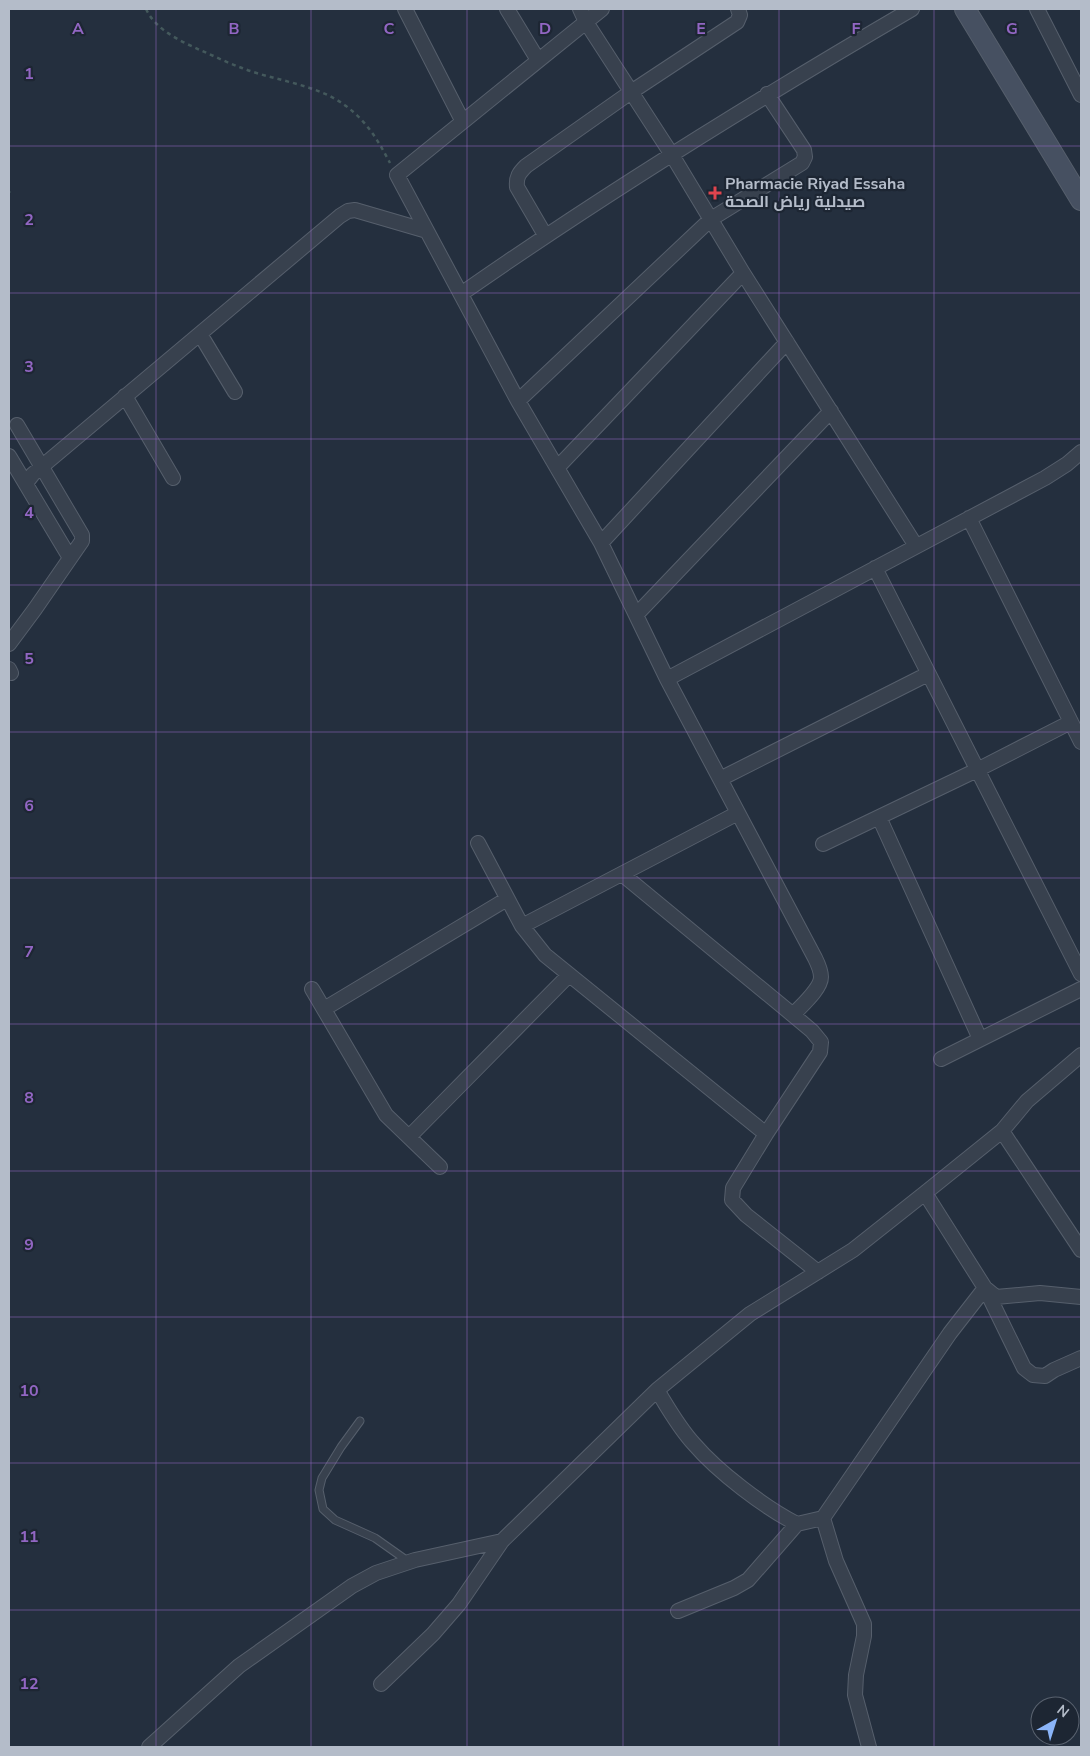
<svg xmlns="http://www.w3.org/2000/svg" width="1090" height="1756" viewBox="0 0 1090 1756" font-family="'Nunito Sans',Cairo,sans-serif">
	<style>
		.lines { fill: none; stroke-linecap: round; stroke-linejoin: round }
		.lane-casing { stroke: #565f6c; stroke-width: 9 }
		.street-casing { stroke: #565f6c; stroke-width: 16 }
		.secondary-casing { stroke: #565f6c; stroke-width: 22 }
		.path { stroke: #44595c; stroke-width: 2.5; stroke-dasharray: 4 4; stroke-linecap: butt }
		.lane { stroke: #38414e; stroke-width: 7 }
		.street { stroke: #38414e; stroke-width: 14 }
		.secondary { stroke: #465061; stroke-width: 20 }
		.grid { fill: none; stroke: #9266c3; stroke-width: 1; stroke-opacity: 0.55 }
		.health-dot { fill: #e0444e; stroke: #1d2633; stroke-width: 2 }
		.labels { text-anchor: middle; dominant-baseline: central; stroke-width: 4.5; stroke-linejoin: round; paint-order: stroke }
		.poi-label { font-size: 16px; font-weight: bold; fill: #b4bcc9; stroke: #1d2633; text-anchor: start }
		.grid-label { font-size: 16px; text-anchor: middle; font-weight: bold; fill: #9266c3; stroke: #1d2633; stroke-width: 4.5; stroke-linejoin: round; paint-order: stroke }
	</style>
	<rect width="100%" height="100%" fill="#242f3e"/>
	<g class="lines">
		<g class="lane-casing">
			<path id="lane" d="M360,1421L341,1447L322,1478L319,1490L323,1509L335,1520L375,1538L409,1562"/>
		</g>
		<g class="street-casing">
			<path id="street" d="M405,9L462,120
				M507,9L538,60
				M580,9L586,22L672,155L743,273L916,546
				M602,9L397,175L518,401L601,543L667,679L815,958C818,964 821,971 821,977C821,989 801,1006 793,1015
				M1037,9L1081,95
				M545,235L517,187C516,177 519,173 526,166L631,92L737,22L740,15L738,9
				M461,294C607,192 758,99 912,9
				M200,334L235,392
				M125,396L173,478
				M518,401L711,219L802,163L805,157L804,150L767,94
				M9,456L70,558
				M557,468L743,273
				M26,483L33,474L340,216L348,211L355,210L427,231
				M969,518L1081,742
				M601,543L787,342
				M875,568L1081,974
				M637,614L831,411
				M9,644L35,609L82,541V535L17,425
				M9,669L11,673
				M667,679L1045,478L1067,464L1081,452
				M720,779L928,674
				M879,817L980,1039
				M478,843L522,926L545,955L766,1134
				M823,844L977,770L1071,722
				M622,874L793,1015L812,1031L821,1042L820,1052L766,1134L733,1188L732,1200L746,1215L818,1272
				M522,926L738,813
				M312,989L386,1115L440,1167
				M324,1009L507,899
				M941,1059L1081,989
				M1002,1131L1081,1250
				M409,1137L569,975
				M925,1193L985,1288L996,1297L1040,1293L1081,1297
				M657,1390C668,1408 679,1428 694,1444C718,1472 764,1507 797,1524
				M823,1518L836,1561L864,1624V1636L856,1675L855,1695L869,1747
				M678,1611L734,1588L748,1580L797,1524L823,1518L950,1333L985,1288L1024,1368L1033,1375L1045,1376L1054,1370L1081,1358
				M381,1684L433,1634L459,1604L502,1541L657,1390L750,1314L853,1250L925,1193L1002,1131L1027,1101L1081,1055
				M149,1747L239,1666L352,1586L376,1573L415,1560L502,1541"/>
		</g>
		<g class="secondary-casing">
			<path id="secondary" d="M965,9L1081,200"/>
		</g>
		<path class="path" d="M146,9C156,30 180,41 200,50C214,56 228,63 242,68C275,81 317,84 346,106C367,122 378,140 390,163
			M9,192L10,193"/>
		<use href="#lane" class="lane"/>
		<use href="#street" class="street"/>
		<use href="#secondary" class="secondary"/>
	</g>
	<path class="grid" d="M156,9V1747M311,9V1747M467,9V1747M623,9V1747M779,9V1747M934,9V1747M9,146H1081M9,293H1081M9,439H1081M9,585H1081M9,732H1081M9,878H1081M9,1024H1081M9,1171H1081M9,1317H1081M9,1463H1081M9,1610H1081"/>
	<path class="health-dot" d="M712.5 185.5h5v5h5v5h-5v5h-5v-5h-5v-5h5z"/>
	<g class="labels">
		<g class="poi-label">
			<text x="725" y="184">Pharmacie Riyad Essaha<tspan x="725" dy="18">صيدلية رياض الصحة</tspan></text>
		</g>
	</g>
	<g class="grid-label">
		<text x="78" y="34">A</text>
		<text x="234" y="34">B</text>
		<text x="389" y="34">C</text>
		<text x="545" y="34">D</text>
		<text x="701" y="34">E</text>
		<text x="856" y="34">F</text>
		<text x="1012" y="34">G</text>
		<text x="29" y="79">1</text>
		<text x="29" y="225">2</text>
		<text x="29" y="372">3</text>
		<text x="29" y="518">4</text>
		<text x="29" y="664">5</text>
		<text x="29" y="811">6</text>
		<text x="29" y="957">7</text>
		<text x="29" y="1103">8</text>
		<text x="29" y="1250">9</text>
		<text x="29" y="1396">10</text>
		<text x="29" y="1542">11</text>
		<text x="29" y="1689">12</text>
	</g>
	<rect width="1090" height="1756" fill="none" stroke="#b4bcc9" stroke-width="20"/>
	<g transform="translate(1055 1721) rotate(39)"><circle r="24" fill="#1d2633" stroke="#59626f"/>
	<path d="M0-4L9 19L0 12L-9 19Z" fill="#8ab4f8"/>
	<text y="-8" font-size="14" font-weight="bold" text-anchor="middle" fill="#b4bcc9">N</text>
	</g>
</svg>
